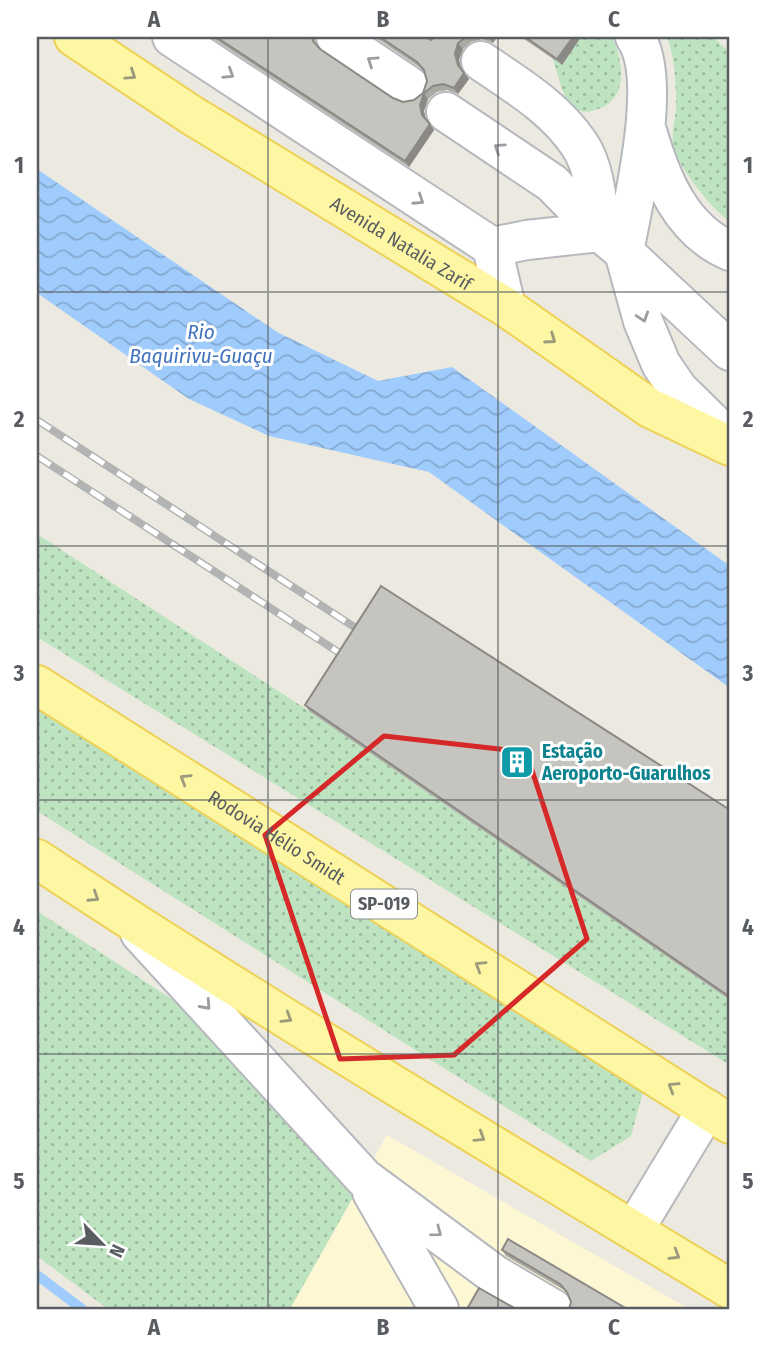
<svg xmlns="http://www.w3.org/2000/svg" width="767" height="1346" viewBox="0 0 767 1346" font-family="'Fira Sans Condensed',sans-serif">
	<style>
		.commercial { fill: #fdf7d4 }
		.grass { fill: url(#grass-dots) }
		.water { fill: url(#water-waves) }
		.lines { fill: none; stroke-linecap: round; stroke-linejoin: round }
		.stream { stroke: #9fccfd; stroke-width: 10 }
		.minor-casing { stroke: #b6b8bd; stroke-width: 42 }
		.major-casing { stroke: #eed157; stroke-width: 42 }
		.minor { stroke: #fff; stroke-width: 38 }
		.major { stroke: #fdf7a4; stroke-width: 38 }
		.rail-casing { stroke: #b2b3b3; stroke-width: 8 }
		.rail { stroke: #fff; stroke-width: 5; stroke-dasharray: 16; stroke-linecap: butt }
		.wall { fill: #aaa9a3 }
		.shaded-wall { fill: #8b8985 }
		.building { fill: #c6c4be; stroke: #8b8985; stroke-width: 2 }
		.oneway { stroke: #9b9da0 }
		.oneway2 { stroke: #9b9a7c }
		.marked { fill: none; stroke: #d62828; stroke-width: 5; stroke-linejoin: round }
		.grid { fill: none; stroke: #595c61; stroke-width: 2; stroke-opacity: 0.55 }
		.labels { text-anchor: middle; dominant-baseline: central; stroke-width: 6; stroke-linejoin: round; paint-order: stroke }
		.shield { fill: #fff; stroke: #8b8d90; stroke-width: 2 }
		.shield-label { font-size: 18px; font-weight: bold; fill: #595c61 }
		.street-label { font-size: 19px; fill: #595c61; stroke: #fff }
		.culture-label { font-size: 19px; font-weight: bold; fill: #0d838f; stroke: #fff; text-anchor: start }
		.water-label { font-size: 21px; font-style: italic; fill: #4374bf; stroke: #fff }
		.neatline { fill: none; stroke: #595c61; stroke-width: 2.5 }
		.grid-label { font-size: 23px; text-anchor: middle; font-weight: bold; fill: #595c61 }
	</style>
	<defs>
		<pattern id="grass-dots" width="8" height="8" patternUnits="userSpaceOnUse" patternTransform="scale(1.75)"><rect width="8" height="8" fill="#bde3c0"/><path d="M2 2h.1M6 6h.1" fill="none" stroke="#9dbb9f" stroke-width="1.8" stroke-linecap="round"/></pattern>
		<pattern id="water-waves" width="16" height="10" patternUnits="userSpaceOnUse" patternTransform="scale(1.75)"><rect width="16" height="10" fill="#9fccfd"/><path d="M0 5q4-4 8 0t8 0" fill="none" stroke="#85a9d0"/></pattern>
	</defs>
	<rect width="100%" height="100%" fill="#eceae0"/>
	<path class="commercial" d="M387,1135L689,1309H290Z"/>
	<path class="grass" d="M581,37H612C624,62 629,101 595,110C588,112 580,113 574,108C561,99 559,73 552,58L562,65Z
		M667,37H713L730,53V222C712,209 677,167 673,144C671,130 677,115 676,101C676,80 674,56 667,37Z
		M37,534L309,711L730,1000V1065L37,637Z
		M37,709L643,1092L631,1136L591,1161L37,811Z
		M37,911L190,1011L356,1192L290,1309H108L37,1256Z"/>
	<path class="water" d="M37,169L277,332L378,381L452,367L730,566V688L429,472L269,436L189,399L37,293Z"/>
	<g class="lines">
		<path class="stream" d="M37,1275L82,1309"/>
		<g class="minor-casing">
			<path id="minor" d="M172,37L492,247L506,307
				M336,37L409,86
				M635,37C664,78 633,202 624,252L730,351
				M481,61C516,85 554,107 579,144C595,167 598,204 600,232L624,252L643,321L661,364L678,389L730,440
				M446,112L552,183L600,232
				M647,131C661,179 681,230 730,251
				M492,247L527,240L600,232
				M140,933L364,1178L495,1275L553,1309
				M372,1192L439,1309
				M634,1230L707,1109"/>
		</g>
		<g class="major-casing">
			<g id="major">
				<path id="s1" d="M74,37L193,116L506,307L650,408L730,446"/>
				<path id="s2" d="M37,685L730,1124"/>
				<path d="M37,859C264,1009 498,1148 730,1289"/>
			</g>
		</g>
		<use href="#minor" class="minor"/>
		<use href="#major" class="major"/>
		<g class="rail-casing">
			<path id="rail" d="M37,420L371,638
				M37,456L355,663"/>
		</g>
		<use href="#rail" class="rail"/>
	</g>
	<path class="wall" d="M211,37H314L316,45L320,49L393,98L403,102L414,100L423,93L427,81L424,72L421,68L375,37H426L431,40L434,37H497L493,43L482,39L471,42L463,49L459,60L461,69L469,79L458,94L447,90L437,92L428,99L424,111L426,120L434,130L409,167Z
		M521,37H581L562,65Z
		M305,705L730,810V1000L309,711Z
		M502,1250L627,1309L571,1302L568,1294L564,1290L506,1256Z"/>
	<path class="shaded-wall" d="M489,37H497L493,43Z
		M573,37H581L562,65L557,59Z
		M458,43L463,49L459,60L462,71L458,65L455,54Z
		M464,73L469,79L458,94L454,88Z
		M424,93L428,99L424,111L426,121L422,115L420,105Z
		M430,124L434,130L409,167L405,161Z"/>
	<path class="building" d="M216,37H312L313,41L320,49L393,98L403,102L414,100L423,93L427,81L424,70L417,62L380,37H426L431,40L434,37H466L458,43L455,54L458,65L464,73L454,88L443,84L433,86L424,93L420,105L422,115L430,124L405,161Z
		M525,37H573L557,59Z
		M381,586L730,810V997L305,705Z
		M508,1239L627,1309H569L571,1302L567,1292L560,1284L502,1250Z
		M479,1288L516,1309H467Z"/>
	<defs><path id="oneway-chevron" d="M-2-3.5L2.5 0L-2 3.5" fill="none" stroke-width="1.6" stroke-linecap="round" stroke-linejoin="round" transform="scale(1.75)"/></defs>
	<g class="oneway">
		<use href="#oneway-chevron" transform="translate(372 61) rotate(-146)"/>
		<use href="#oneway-chevron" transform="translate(229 74) rotate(33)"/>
		<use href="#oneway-chevron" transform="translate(499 148) rotate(-146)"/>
		<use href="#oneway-chevron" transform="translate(419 200) rotate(33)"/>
		<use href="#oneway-chevron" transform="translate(643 317) rotate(72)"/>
		<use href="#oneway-chevron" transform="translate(206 1005) rotate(48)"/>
		<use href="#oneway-chevron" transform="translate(437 1232) rotate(37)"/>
	</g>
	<g class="oneway2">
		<use href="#oneway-chevron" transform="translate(131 75) rotate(34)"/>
		<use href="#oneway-chevron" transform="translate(551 339) rotate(35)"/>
		<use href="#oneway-chevron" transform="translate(185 779) rotate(-148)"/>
		<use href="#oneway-chevron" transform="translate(94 897) rotate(33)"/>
		<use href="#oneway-chevron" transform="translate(480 966) rotate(-148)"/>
		<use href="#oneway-chevron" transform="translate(287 1018) rotate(32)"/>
		<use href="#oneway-chevron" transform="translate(673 1087) rotate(-148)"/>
		<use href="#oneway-chevron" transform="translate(480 1137) rotate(32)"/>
		<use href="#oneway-chevron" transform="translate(675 1255) rotate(31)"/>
	</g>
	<path class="marked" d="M384,736L526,752L587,939L454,1055L340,1059L265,835Z"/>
	<path class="grid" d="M268,37V1309M498,37V1309M37,292H730M37,546H730M37,800H730M37,1054H730"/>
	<defs>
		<g id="building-square" transform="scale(1.75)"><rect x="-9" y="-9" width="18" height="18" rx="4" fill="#0f9aa8" stroke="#fff"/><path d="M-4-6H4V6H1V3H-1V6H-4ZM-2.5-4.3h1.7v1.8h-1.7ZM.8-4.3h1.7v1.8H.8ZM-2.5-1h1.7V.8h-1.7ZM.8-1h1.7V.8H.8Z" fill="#fff"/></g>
	</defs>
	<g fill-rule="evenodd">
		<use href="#building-square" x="517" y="762"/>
	</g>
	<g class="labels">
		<rect class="shield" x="351" y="889.5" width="66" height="29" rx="5"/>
		<g class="shield-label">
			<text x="384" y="904">SP-019</text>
		</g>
		<g class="street-label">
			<text stroke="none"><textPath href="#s1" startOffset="387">Avenida Natalia Zarif</textPath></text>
			<text stroke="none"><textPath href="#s2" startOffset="284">Rodovia Hélio Smidt</textPath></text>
		</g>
		<g class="culture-label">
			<text x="542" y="751">Estação<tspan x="542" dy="22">Aeroporto-Guarulhos</tspan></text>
		</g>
		<g class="water-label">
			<text x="201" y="332">Rio<tspan x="201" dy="24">Baquirivu-Guaçu</tspan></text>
		</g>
	</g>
	<rect width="767" height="1346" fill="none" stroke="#ffffff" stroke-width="77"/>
	<g transform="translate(102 1244) rotate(115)" stroke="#ffffff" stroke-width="5" paint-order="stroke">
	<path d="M0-5L12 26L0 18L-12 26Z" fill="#595c61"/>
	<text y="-10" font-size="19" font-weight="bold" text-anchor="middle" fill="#595c61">N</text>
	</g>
	<rect x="38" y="38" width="690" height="1270" class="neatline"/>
	<g class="grid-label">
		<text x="154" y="27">A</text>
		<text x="383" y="27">B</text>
		<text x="614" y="27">C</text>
		<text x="19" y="173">1</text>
		<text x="748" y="173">1</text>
		<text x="19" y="427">2</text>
		<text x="748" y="427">2</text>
		<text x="19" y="681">3</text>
		<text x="748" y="681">3</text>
		<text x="19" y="935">4</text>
		<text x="748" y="935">4</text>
		<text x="19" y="1189">5</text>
		<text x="748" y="1189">5</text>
		<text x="154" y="1335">A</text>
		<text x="383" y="1335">B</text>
		<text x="614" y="1335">C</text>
	</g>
</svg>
